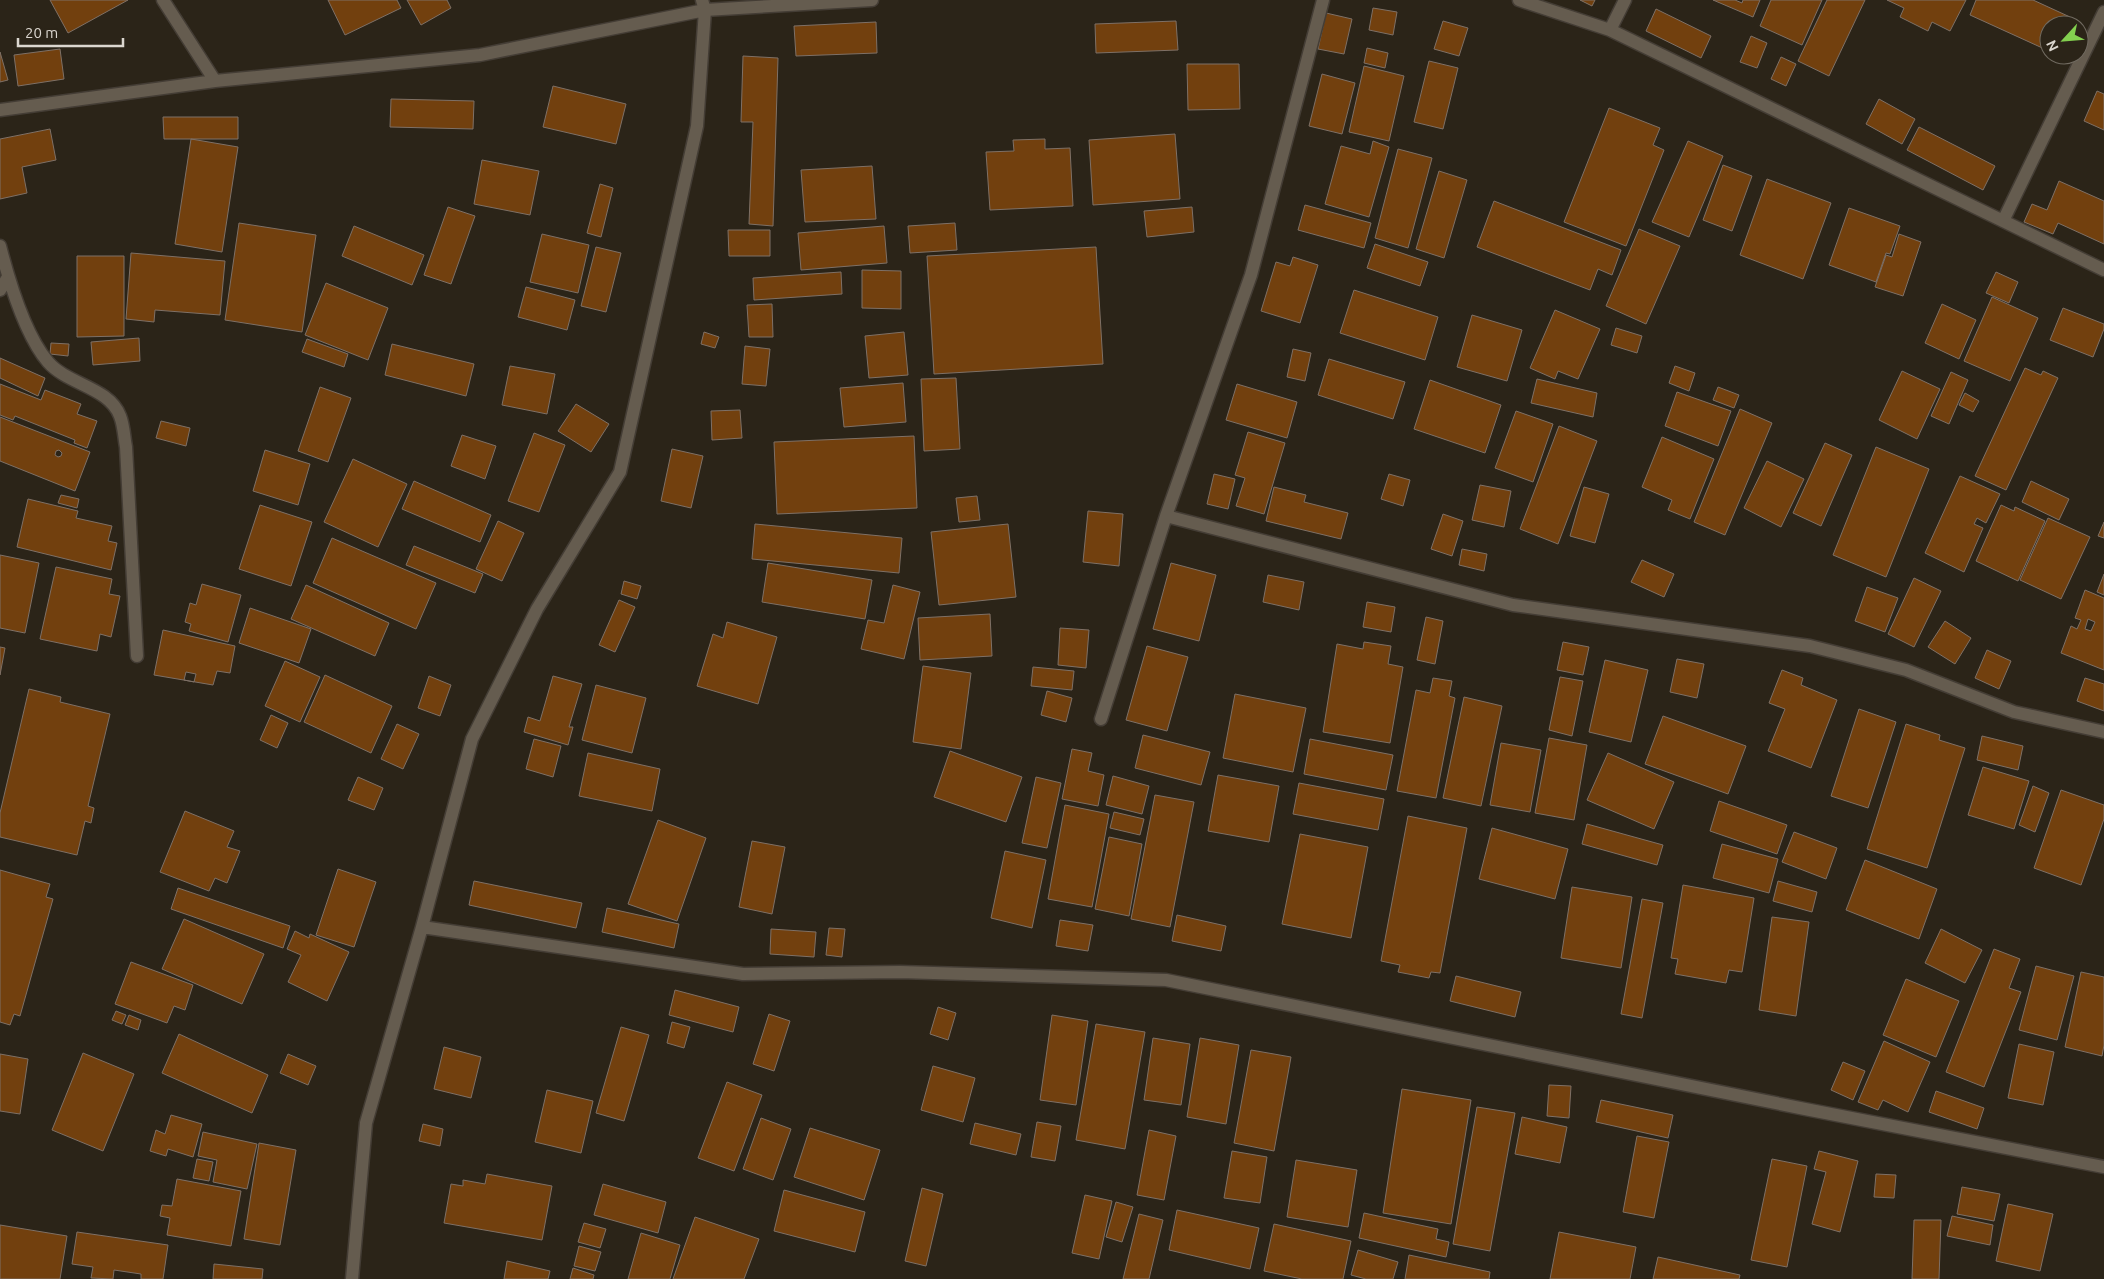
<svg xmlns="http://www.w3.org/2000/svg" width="2104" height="1279" viewBox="0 0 2104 1279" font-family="Ubuntu,sans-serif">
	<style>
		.building { fill: #72400e; stroke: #7e7066; fill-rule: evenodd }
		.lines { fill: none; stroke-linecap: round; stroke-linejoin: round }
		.minor-casing { stroke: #443d35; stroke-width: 15 }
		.minor { stroke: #655c4f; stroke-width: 12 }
	</style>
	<rect width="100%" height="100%" fill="#2b2418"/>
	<path class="building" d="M50,0H128L68,33Z
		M328,0H397L401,8L345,35Z
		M407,0H447L451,8L421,25Z
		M1580,0H1595L1592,6Z
		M1713,0H1735L1742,3L1743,0H1760L1753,17Z
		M1771,0H1822L1802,45L1760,26Z
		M1827,0H1865L1829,76L1798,61Z
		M1887,0H1966L1950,31L1932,22L1928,31L1900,17L1904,8Z
		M1976,0H2033L2070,17L2067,25H2049V51L1970,15Z
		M1373,8L1397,12L1393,35L1369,30Z
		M1656,9L1711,36L1701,58L1646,31Z
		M1326,13L1352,19L1344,54L1318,49Z
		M1176,21L1178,50L1096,53L1095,24Z
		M1443,21L1468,28L1459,56L1434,49Z
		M876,22L877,53L796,56L794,26Z
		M1751,36L1767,43L1757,68L1740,62Z
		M1367,48L1388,53L1385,68L1364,63Z
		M60,49L64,79L18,86L14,55Z
		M0,52L8,80L0,82Z
		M743,56L778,58L773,226L749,224L753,122H741Z
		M1781,57L1796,64L1786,86L1771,79Z
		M1429,61L1458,68L1443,129L1414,122Z
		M1187,64H1239L1240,109L1188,110Z
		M1364,66L1404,76L1389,141L1349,132Z
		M1322,74L1355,83L1342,134L1309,126Z
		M553,86L626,104L616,144L543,127Z
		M2097,91L2104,94V130L2084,121Z
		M391,99L474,101L473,129L390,127Z
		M1879,99L1915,119L1902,144L1866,124Z
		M1609,108L1660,128L1653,145L1664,150L1626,246L1564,222Z
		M163,117H238V139H164Z
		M1919,127L1995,166L1983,190L1907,150Z
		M50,129L56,160L22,167L27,193L0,199V139Z
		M1175,134L1180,199L1093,205L1089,140Z
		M191,139L238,147L222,252L175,244Z
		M1045,139V149L1070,148L1073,206L990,210L986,152L1014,151L1013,140Z
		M1373,141L1389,147L1369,217L1325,204L1341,146L1370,154Z
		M1688,141L1723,156L1689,237L1652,222Z
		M1398,149L1432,158L1408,248L1375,238Z
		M482,160L539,171L530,215L474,204Z
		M1723,165L1752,176L1732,231L1703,220Z
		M872,166L876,219L805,222L801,170Z
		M1439,171L1467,180L1444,258L1416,249Z
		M1767,179L1831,203L1803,279L1740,255Z
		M2059,181L2104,201V244L2058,223L2053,234L2024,222L2032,204L2047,210Z
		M600,184L613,188L601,237L587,233Z
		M1494,201L1621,250L1612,275L1598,269L1590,290L1477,247Z
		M1305,205L1371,223L1364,248L1298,230Z
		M448,207L475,216L451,284L424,275Z
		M1192,207L1194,232L1147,237L1144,211Z
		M1849,208L1900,226L1890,254L1886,253L1876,282L1829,265Z
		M239,223L316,235L302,332L225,320Z
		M955,223L957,250L910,253L908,226Z
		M354,226L424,255L412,285L342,256Z
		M884,226L887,263L801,270L798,233Z
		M1639,229L1680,246L1646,324L1606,306Z
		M728,230H770V256H729Z
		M542,234L589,245L578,293L530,282Z
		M1899,234L1921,242L1903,296L1875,287L1886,255L1892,257Z
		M1375,244L1428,262L1420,286L1367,268Z
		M596,247L621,253L606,312L581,306Z
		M1096,247L1103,364L934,374L927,256Z
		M131,253L225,261L220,315L155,310L154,322L126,319Z
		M77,256H124V336L77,337Z
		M1293,257L1318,265L1300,323L1261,311L1276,262L1290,266Z
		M862,270L901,271V309L862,308Z
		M841,272L842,294L754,300L753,278Z
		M1996,272L2018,282L2009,303L1986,293Z
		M326,283L388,308L368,360L305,335Z
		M526,287L575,300L567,330L518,317Z
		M1354,290L1438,317L1425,360L1340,333Z
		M1992,297L2038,318L2010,381L1964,361Z
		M772,304L773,337H749L747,305Z
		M1942,304L1976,320L1959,359L1925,343Z
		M2063,308L2104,324V329L2093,357L2050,340Z
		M1555,310L1600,329L1578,379L1558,371L1555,379L1530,368Z
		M1472,315L1522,330L1507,381L1457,367Z
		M1616,328L1642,336L1637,353L1611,345Z
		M704,332L719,337L715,348L701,344Z
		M904,332L908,375L869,378L865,336Z
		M139,338L140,361L93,365L91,342Z
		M307,339L348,354L344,367L302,352Z
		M51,343L69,344L68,356L50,354Z
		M392,344L474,364L466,396L385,375Z
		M745,346L770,349L766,386L742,384Z
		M1293,349L1311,353L1305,381L1287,377Z
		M0,358L45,378L38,396L0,378Z
		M1329,359L1405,382L1393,419L1318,395Z
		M510,366L555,374L547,414L502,405Z
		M1675,366L1695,373L1689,391L1669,383Z
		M2025,368L2041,375L2043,371L2058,378L2006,490L1975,476Z
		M1902,371L1940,389L1917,439L1879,420Z
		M1951,372L1968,380L1949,424L1931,416Z
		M956,378L960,449L924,451L921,379Z
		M1537,379L1597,393L1593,417L1531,403Z
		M1430,380L1501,405L1485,453L1414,429Z
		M903,383L906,422L844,427L840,388Z
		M0,384L41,400L45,390L81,404L77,414L97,421L87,448L74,443L75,440L15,416L13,420L0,415Z
		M1237,384L1297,402L1287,438L1226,420Z
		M320,387L351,398L328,462L298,451Z
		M1718,387L1739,395L1734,408L1713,400Z
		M1677,392L1731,411L1718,446L1665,426Z
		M1965,393L1979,401L1973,412L1959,405Z
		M576,404L609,424L591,452L558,431Z
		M1740,409L1772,423L1725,535L1694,522Z
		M740,410L742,438L712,440L711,411Z
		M1516,411L1553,424L1533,482L1495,468Z
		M0,417L90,452L75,491L0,461ZM59,450L62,453L61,456L58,457L55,455L56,451Z
		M161,421L190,428L186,446L156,438Z
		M1559,426L1597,441L1558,544L1520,529Z
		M1248,432L1285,443L1264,514L1236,506L1245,478L1235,475Z
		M534,433L565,445L539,512L508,501Z
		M462,435L496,446L485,479L451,466Z
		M914,436L917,508L777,514L774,442Z
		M1662,437L1714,459L1690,519L1668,510L1672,500L1642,487Z
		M1825,443L1852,455L1821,526L1793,513Z
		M1876,447L1929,469L1886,577L1833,555Z
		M672,449L703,456L691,508L661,501Z
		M265,450L310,464L298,505L253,491Z
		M353,459L407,484L378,547L324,522Z
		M1767,461L1804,479L1781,527L1744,508Z
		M1214,474L1235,479L1228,509L1207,504Z
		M1389,474L1410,480L1403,506L1381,499Z
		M1960,476L2000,494L1986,523L1977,518L1974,524L1983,528L1964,572L1925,553Z
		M414,481L491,515L480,542L402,509Z
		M2031,481L2069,499L2059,520L2022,502Z
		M1480,485L1511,491L1504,527L1472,520Z
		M1274,487L1306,495L1304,502L1348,513L1341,539L1266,521Z
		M1584,487L1609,494L1595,543L1570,536Z
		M61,495L79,499L77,508L58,503Z
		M977,496L980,520L959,522L956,498Z
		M28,499L78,511L76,518L112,526L108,541L117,543L111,570L17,547Z
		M260,505L312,522L291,586L239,569Z
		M2001,505L2014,511L2015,507L2045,521L2018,581L1976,561Z
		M1088,511L1123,514L1119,566L1083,562Z
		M1443,514L1463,521L1452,556L1431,549Z
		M2048,518L2090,537L2061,599L2020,580Z
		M498,521L524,533L502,581L476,569Z
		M2104,522V538L2098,536Z
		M755,524L902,538L899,573L752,559Z
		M1008,524L1016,597L939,605L931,532Z
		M332,538L436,583L416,629L313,583Z
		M414,546L483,574L475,593L406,565Z
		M1462,549L1487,554L1484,571L1459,565Z
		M0,555L39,563L25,633L0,628Z
		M1642,560L1674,574L1664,597L1631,582Z
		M768,563L872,580L865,619L762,602Z
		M1171,563L1216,575L1199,641L1153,629Z
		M56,567L112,579L109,594L120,596L111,637L100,634L97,651L40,639Z
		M2104,574V595L2097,592Z
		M1268,575L1304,582L1299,610L1263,602Z
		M1914,578L1941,591L1914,647L1888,634Z
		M624,581L641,586L637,599L621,594Z
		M202,584L241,595L228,642L189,631L191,624L185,622L190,603L196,605Z
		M306,585L389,623L375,656L291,619Z
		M893,585L920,592L904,659L861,649L868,620L884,623Z
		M1867,587L1898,598L1885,632L1855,621Z
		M2085,590L2104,598V670L2061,653L2071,626L2077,629L2081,620L2075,618ZM2088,619L2095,622L2091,631L2085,629Z
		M619,600L635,607L615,652L599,645Z
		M1367,602L1395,607L1391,632L1363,627Z
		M250,608L311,629L299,663L239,643Z
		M990,614L992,656L920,660L918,618Z
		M1426,617L1443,621L1435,664L1417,660Z
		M1945,621L1971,638L1955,664L1928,647Z
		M727,622L777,637L758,704L697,686L713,634L723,638Z
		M1060,628L1089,630L1086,668L1058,665Z
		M163,630L235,646L230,673L217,671L213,685L154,675ZM186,672L196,674L194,682L184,680Z
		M1364,642L1391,646L1388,664L1403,667L1390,743L1323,732L1337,644L1363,649Z
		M1563,642L1589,647L1583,675L1557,670Z
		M1147,646L1188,657L1167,731L1126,720Z
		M0,647L5,648L0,675Z
		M1987,650L2011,661L1999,689L1975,678Z
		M1677,659L1704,664L1697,698L1670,692Z
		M1605,660L1648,670L1631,742L1589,732Z
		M285,661L320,677L300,722L265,706Z
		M923,666L971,673L961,749L913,742Z
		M1033,667L1074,671L1072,690L1031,686Z
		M1782,670L1803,678L1801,685L1837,700L1811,768L1768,751L1785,709L1769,703Z
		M325,675L392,706L371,753L304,722Z
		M429,676L451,685L440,716L418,708Z
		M553,676L582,684L569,727H573L568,745L524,732L528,717L540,721Z
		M1560,677L1583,681L1572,736L1549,730Z
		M1433,678L1452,681L1449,696L1455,698L1436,798L1397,791L1416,690L1430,693Z
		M2085,678L2104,684V711L2077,701Z
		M596,685L646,698L632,753L582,740Z
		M29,689L61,697L60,702L110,714L88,806L94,808L91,823L85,821L77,855L0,837V813Z
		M1047,691L1072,698L1066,722L1041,715Z
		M1235,694L1306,708L1293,772L1223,758Z
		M1464,697L1502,706L1481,806L1443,798Z
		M1859,709L1896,722L1868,808L1831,796Z
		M271,715L288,723L277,748L260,740Z
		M1663,716L1746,746L1728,794L1645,764Z
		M397,724L419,734L403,769L381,759Z
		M1906,724L1940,735L1939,740L1965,748L1927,868L1867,849Z
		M1143,735L1210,752L1201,785L1135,768Z
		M1982,736L2023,746L2018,770L1977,760Z
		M1549,738L1587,745L1574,820L1535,813Z
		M534,739L561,746L553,777L526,769Z
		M1310,739L1393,755L1386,790L1304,774Z
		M1501,743L1541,750L1530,812L1490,805Z
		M1072,749L1092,753L1088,771L1104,775L1098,806L1062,799Z
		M950,751L1022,777L1006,822L934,797Z
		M588,753L660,769L652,811L579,796Z
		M1608,753L1674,782L1654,829L1587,800Z
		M1983,767L2029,781L2014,829L1968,815Z
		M1218,775L1279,786L1269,842L1208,831Z
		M1113,776L1149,786L1142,814L1106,805Z
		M358,777L383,788L374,810L348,800Z
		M1036,777L1061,783L1047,848L1022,843Z
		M1299,783L1384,799L1378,830L1293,814Z
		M2033,786L2049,793L2035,832L2019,825Z
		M2061,790L2104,805V819L2081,885L2034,868Z
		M1155,795L1194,802L1170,927L1131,919Z
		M1719,801L1787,825L1777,854L1710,831Z
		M1065,805L1109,814L1092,907L1048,899Z
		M185,811L234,831L227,847L240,851L227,883L215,878L209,891L160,872Z
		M1114,812L1144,819L1140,835L1110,828Z
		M1408,816L1467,828L1440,973L1431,972L1429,978L1398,972L1400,965L1381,961Z
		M658,820L706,838L677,921L628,904Z
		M1587,824L1663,845L1657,865L1582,844Z
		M1492,828L1568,849L1555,899L1479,879Z
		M1794,832L1837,848L1826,879L1782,862Z
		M1300,834L1368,847L1351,938L1282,924Z
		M1109,837L1142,844L1129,916L1095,909Z
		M752,841L785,847L772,914L739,907Z
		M1722,844L1778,859L1769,893L1713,878Z
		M1005,851L1046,860L1032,928L991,918Z
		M1865,860L1937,889L1919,939L1846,910Z
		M338,869L376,882L354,947L316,935Z
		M0,870L50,884L46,897L53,899L20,1016L14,1014L10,1025L0,1022Z
		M474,881L582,903L576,928L469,905Z
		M1778,881L1817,892L1812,912L1773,901Z
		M1683,885L1754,898L1742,972L1729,970L1726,983L1675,974L1678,959L1671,958Z
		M1572,887L1632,897L1621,968L1561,958Z
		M178,888L290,926L283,948L171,909Z
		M1642,899L1663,903L1642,1018L1621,1014Z
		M607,908L679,924L674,948L602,932Z
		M1177,915L1226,926L1221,951L1172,941Z
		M1772,917L1809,922L1796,1016L1759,1010Z
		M184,919L264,954L242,1004L162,969Z
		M1060,920L1093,925L1088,951L1056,946Z
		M829,928L845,929L842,957L826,955Z
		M771,929L816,932L814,957L770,954Z
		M1941,929L1982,950L1965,983L1925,963Z
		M295,931L309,938L310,934L349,952L327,1001L288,982L301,955L287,949Z
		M1994,949L2020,959L2009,988L2021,992L1984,1087L1946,1072Z
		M131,962L193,985L185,1010L174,1006L167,1023L115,1004Z
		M2036,966L2074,976L2057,1040L2019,1030Z
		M2081,972L2104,977V1045L2102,1056L2065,1047Z
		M1456,976L1521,992L1515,1017L1450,1001Z
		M1906,979L1959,1001L1936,1057L1883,1035Z
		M675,990L739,1007L733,1032L669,1015Z
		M938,1007L956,1013L948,1040L930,1034Z
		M116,1011L126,1015L122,1024L112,1020Z
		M769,1014L790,1021L774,1071L753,1064Z
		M129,1015L141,1020L138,1030L125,1025Z
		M1052,1015L1088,1021L1076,1105L1040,1100Z
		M672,1022L690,1027L684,1048L667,1043Z
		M1096,1024L1145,1032L1125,1149L1076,1140Z
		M621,1027L649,1035L624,1121L596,1113Z
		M179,1034L268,1075L252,1113L162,1073Z
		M1153,1038L1190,1044L1181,1105L1144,1100Z
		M1200,1038L1239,1045L1226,1124L1187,1117Z
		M1884,1041L1930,1062L1908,1112L1883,1100L1878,1110L1858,1102Z
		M2019,1044L2054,1052L2043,1105L2008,1098Z
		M444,1047L481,1057L471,1098L434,1089Z
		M1251,1050L1291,1057L1274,1151L1234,1143Z
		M83,1053L134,1074L103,1151L52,1130Z
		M0,1054L28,1059L20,1114L0,1111Z
		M288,1054L316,1066L308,1085L280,1073Z
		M1843,1062L1865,1071L1853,1100L1831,1090Z
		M933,1066L975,1078L963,1122L921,1110Z
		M727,1082L762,1095L734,1171L698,1158Z
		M1549,1085L1571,1086L1569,1118L1547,1116Z
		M1402,1089L1471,1100L1451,1224L1383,1213Z
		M547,1090L593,1101L581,1153L535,1142Z
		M1936,1091L1984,1108L1977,1129L1929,1112Z
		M1601,1100L1673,1115L1668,1138L1596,1122Z
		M1477,1107L1515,1113L1490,1251L1453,1244Z
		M171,1115L202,1124L193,1157L168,1149L166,1156L150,1151L156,1130L165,1134Z
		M1522,1117L1567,1127L1560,1163L1515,1154Z
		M761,1118L791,1129L773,1180L743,1169Z
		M1037,1122L1061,1126L1055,1161L1031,1157Z
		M975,1123L1021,1134L1016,1155L970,1144Z
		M423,1124L443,1129L440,1146L419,1141Z
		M810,1128L880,1150L864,1200L794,1177Z
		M1149,1130L1176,1136L1164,1200L1137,1195Z
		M203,1132L257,1144L247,1189L213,1182L217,1160L198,1156Z
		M1637,1136L1669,1142L1654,1218L1623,1212Z
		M259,1143L296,1150L280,1245L244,1239Z
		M1232,1151L1267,1157L1260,1203L1224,1198Z
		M1819,1151L1858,1161L1840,1232L1812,1224L1826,1172L1814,1169Z
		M197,1159L213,1162L209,1181L193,1178Z
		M1772,1159L1807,1166L1787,1267L1751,1260Z
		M1296,1160L1357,1170L1348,1227L1287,1217Z
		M487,1174L552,1186L542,1240L444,1223L451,1184L463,1186V1180L485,1184Z
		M1876,1174L1896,1175L1894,1198L1874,1197Z
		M177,1179L241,1191L231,1246L167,1235L170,1218L160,1216L162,1205L172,1206Z
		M603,1184L666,1202L658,1233L594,1215Z
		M1962,1187L2000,1194L1994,1221L1957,1214Z
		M922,1188L943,1194L926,1266L905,1261Z
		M784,1190L865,1212L855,1252L774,1231Z
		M1085,1195L1112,1201L1099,1259L1072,1253Z
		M1116,1202L1133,1207L1122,1242L1106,1237Z
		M2008,1204L2053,1214L2040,1271L1996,1261Z
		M1177,1210L1259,1228L1250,1269L1169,1250Z
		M1364,1213L1438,1229L1436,1239L1449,1242L1446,1257L1359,1238Z
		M1139,1214L1163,1220L1149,1279H1123Z
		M1952,1216L1993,1225L1990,1245L1947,1236Z
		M695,1217L759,1239L744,1279H673Z
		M1914,1220H1941L1939,1279H1912Z
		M584,1223L606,1229L600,1248L578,1242Z
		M1274,1224L1351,1241L1343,1279H1302L1264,1271Z
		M0,1225L67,1236L60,1279H0Z
		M77,1232L168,1245L163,1279H141V1274L114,1270L113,1279L91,1278L93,1267L72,1264Z
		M1559,1232L1636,1247L1630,1279H1550Z
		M641,1233L680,1245L670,1279H628Z
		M579,1246L601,1252L595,1271L574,1266Z
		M1358,1250L1398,1262L1393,1279H1366L1351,1275Z
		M1409,1255L1490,1272L1489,1279H1405Z
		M1658,1257L1740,1275L1739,1279H1653Z
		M507,1261L550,1271L548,1279H504Z
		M214,1264L263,1269L262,1279H213Z
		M573,1268L594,1275L593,1279H570Z"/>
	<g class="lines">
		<g class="minor-casing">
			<path id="minor" d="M163,0L215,81
				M1519,0L1610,30L2104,270
				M1610,30L1625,0
				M0,110L215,81L480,55L705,10L872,0
				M2003,221L2104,12
				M0,246C9,281 25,335 48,362C68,385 109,387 120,416C124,426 124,437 126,447L137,656
				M0,290L8,277
				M1166,516L1513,605L1810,646L1906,670L2014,712L2104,732
				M1101,719L1166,516L1251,275L1323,0
				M422,927L743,974L900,972L1166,980L1805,1109L2104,1167
				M352,1279L366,1123L422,927L472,739L537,609L620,472L697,126L705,10L702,0"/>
		</g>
		<use href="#minor" class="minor"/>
	</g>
	<g transform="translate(2064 40) rotate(244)"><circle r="24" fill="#2b2418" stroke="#716b61"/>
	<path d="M0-4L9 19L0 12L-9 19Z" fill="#83d04f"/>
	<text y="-8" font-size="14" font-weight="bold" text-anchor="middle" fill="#dbd6cf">N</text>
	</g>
	<path d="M18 38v8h105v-8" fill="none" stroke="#dbd6cf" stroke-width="2.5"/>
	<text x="25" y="38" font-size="15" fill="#dbd6cf" stroke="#2b2418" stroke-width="4" paint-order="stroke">20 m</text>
</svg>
